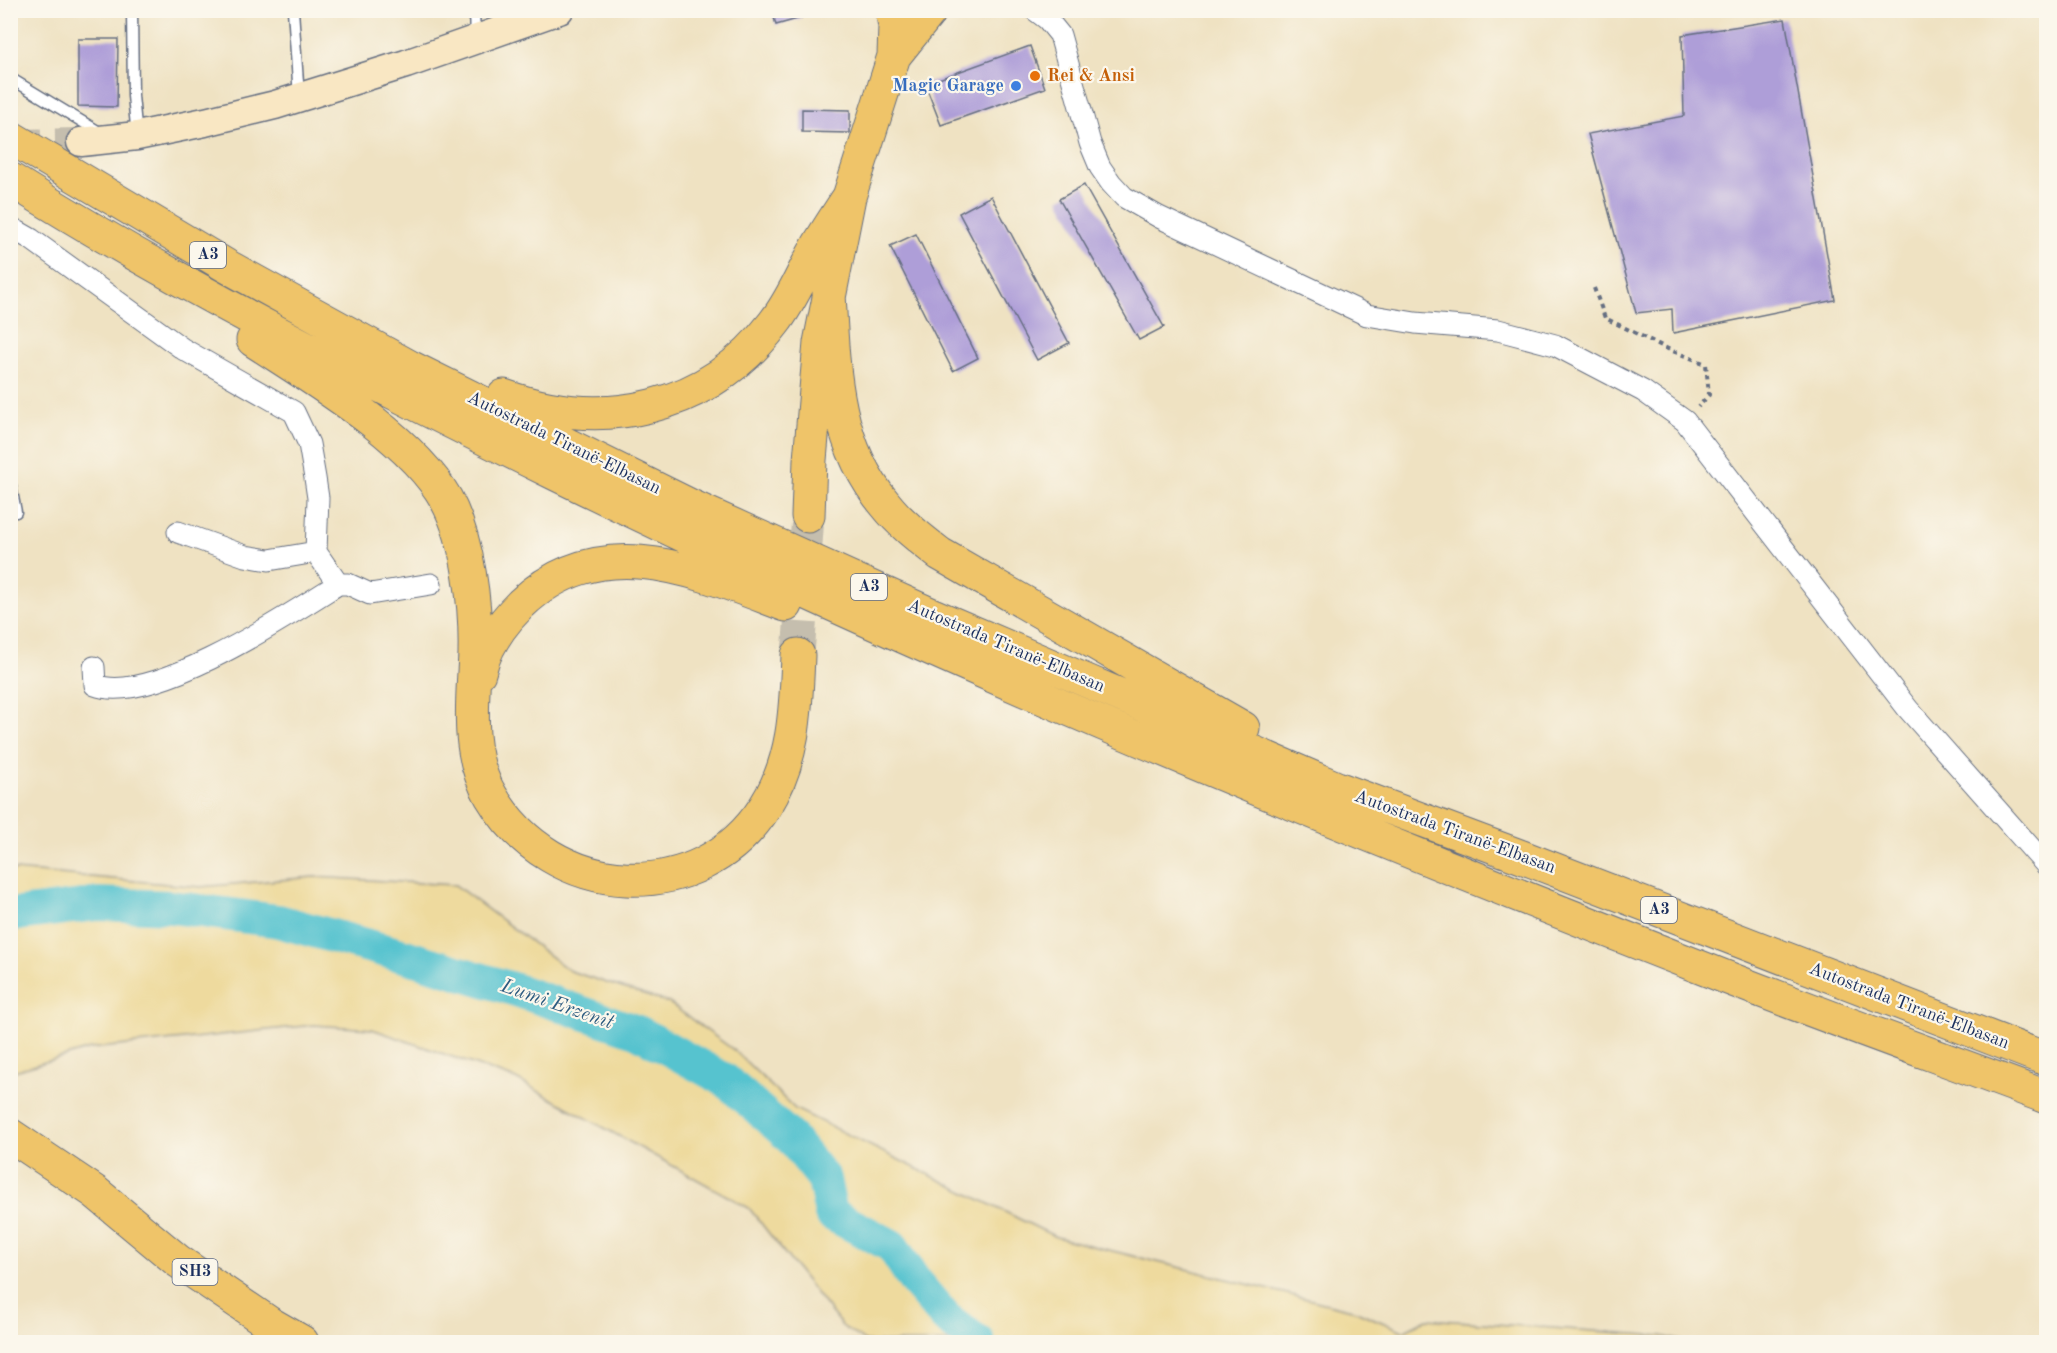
<svg xmlns="http://www.w3.org/2000/svg" width="2057" height="1353" viewBox="0 0 2057 1353" font-family="'Old Standard TT',serif">
	<style>
		.sand { fill: #eeda9e; stroke: #84847e; stroke-width: 1.5 }
		.lines { fill: none; stroke-linecap: round; stroke-linejoin: round }
		.river { stroke: #56c3cf; stroke-width: 34 }
		.building { fill: #ae9ed8 }
		.secondary-tunnel { stroke: #c5beae; stroke-width: 28; stroke-dasharray: 28 14; stroke-linecap: butt }
		.highway-tunnel { stroke: #c5beae; stroke-width: 33; stroke-dasharray: 33 16; stroke-linecap: butt }
		.lane-casing { stroke: #656e81; stroke-width: 13 }
		.street-casing { stroke: #656e81; stroke-width: 23 }
		.secondary-casing { stroke: #656e81; stroke-width: 31 }
		.primary-casing { stroke: #656e81; stroke-width: 35 }
		.highway-casing { stroke: #656e81; stroke-width: 35 }
		.path { stroke: #656e81; stroke-width: 4; stroke-dasharray: 4.5 4.5; stroke-linecap: butt }
		.lane { stroke: #fff; stroke-width: 10 }
		.street { stroke: #fff; stroke-width: 21 }
		.secondary { stroke: #f9e7c3; stroke-width: 28 }
		.primary { stroke: #efc469; stroke-width: 33 }
		.highway { stroke: #efc469; stroke-width: 33 }
		.food-dot { fill: #e8710a; stroke: #fbf7ec; stroke-width: 2 }
		.shop-dot { fill: #3f7fe0; stroke: #fbf7ec; stroke-width: 2 }
		.labels { text-anchor: middle; dominant-baseline: central; stroke-width: 4.5; stroke-linejoin: round; paint-order: stroke }
		.shield { fill: #fbf7ec; stroke: #5e6b89; stroke-width: 1.5 }
		.shield-label { font-size: 16px; font-weight: bold; fill: #1b2f5e }
		.food-label { font-size: 18px; font-weight: bold; fill: #c56008; stroke: #fbf7ec; text-anchor: start }
		.shop-label { font-size: 18px; font-weight: bold; fill: #366cbe; stroke: #fbf7ec; text-anchor: end }
		.street-label { font-size: 18px; fill: #1b2f5e; stroke: #fbf7ec }
		.water-label { font-size: 20px; font-style: italic; fill: #2d5b80; stroke: #fbf7ec }
	</style>
	<rect width="100%" height="100%" fill="#fbf7ec"/>
	<filter id="ink" filterUnits="userSpaceOnUse"><feTurbulence type="fractalNoise" baseFrequency=".0167" numOctaves="2"/><feDisplacementMap in="SourceGraphic" scale="12" xChannelSelector="R" yChannelSelector="G"/><feConvolveMatrix kernelMatrix="1 2 1 2 8 2 1 2 1" color-interpolation-filters="sRGB"/></filter>
	<filter id="wash" filterUnits="userSpaceOnUse"><feTurbulence type="fractalNoise" baseFrequency=".008" numOctaves="4" result="noise"/><feDisplacementMap in="SourceGraphic" scale="24" xChannelSelector="R" yChannelSelector="G"/><feGaussianBlur stdDeviation="1.35" result="paint"/><feColorMatrix in="noise" values="0 0 0 0 0 0 0 0 0 0 0 0 0 0 0 0 0 1.4 0 .05"/><feComposite in="paint" operator="in"/></filter>
	<g filter="url(#wash)">
		<rect width="100%" height="100%" fill="#efe2c2"/>
		<path class="sand" d="M15,870L200,887L314,877L455,885L570,971L669,1003L735,1051L795,1109L1056,1237L1356,1311L1403,1331L1427,1319L1662,1336L1684,1342H866L842,1326L749,1208L516,1079L372,1029L314,1025L90,1049L11,1072L10,872Z"/>
		<g class="lines">
			<path class="river" d="M10,915L98,904L171,907L278,921L408,957L516,990L638,1032L725,1080L791,1138L824,1179L831,1214L892,1246L916,1283L946,1318L978,1342"/>
		</g>
		<g id="blocks">
			<path class="building" d="M772,10H799L801,18L776,25Z
				M1785,19L1835,300L1673,333L1672,309L1636,313L1588,134L1684,116L1682,35Z
				M78,39H118L117,107L78,106Z
				M1030,46L1045,88L941,125L925,84Z
				M802,109L850,110V133L802,132Z
				M1084,185L1164,327L1139,340L1059,199Z
				M991,196L1069,343L1037,360L959,213Z
				M916,234L978,358L953,371L890,246Z"/>
		</g>
	</g>
	<g filter="url(#ink)">
		<use href="#blocks" fill-opacity="0" stroke="#656e81" stroke-width="1.5"/>
		<g class="lines">
			<path class="secondary-tunnel" d="M13,143L81,142"/>
			<path class="highway-tunnel" d="M798,655L808,516"/>
			<g class="lane-casing">
				<path id="lane" d="M132,10L133,96L137,136
					M293,10L299,97
					M474,10L475,39
					M10,78L101,133
					M10,481L16,512"/>
			</g>
			<g class="street-casing">
				<path id="street" d="M1035,10L1047,19L1060,35L1090,143L1100,167L1111,183L1124,197L1159,217L1367,315L1415,323L1498,330L1555,345L1643,391L1685,421L1908,709L2046,865
					M10,227L31,239L183,349L294,412L309,444L315,478L318,498L316,552L338,584H348L370,594L431,584
					M178,532L245,556L269,560L316,552
					M94,667L95,685C151,707 289,615 338,584"/>
			</g>
			<g class="secondary-casing">
				<path id="secondary" d="M81,142L137,136L205,122L275,105L406,64L559,10"/>
			</g>
			<g class="primary-casing">
				<path id="primary" d="M10,1135L95,1192L178,1261L269,1323L302,1342"/>
			</g>
			<g class="highway-casing">
				<path id="highway" d="M894,56L931,10
					M10,137L225,265L410,367L691,506L928,613L1337,788L1522,857L2046,1059
					M10,179C185,289 370,382 554,473C931,658 1319,818 1710,971C1821,1015 1934,1055 2046,1097
					M829,293C833,368 834,444 886,505C901,524 921,539 940,554L1243,728
					M253,340C314,380 410,436 446,499C469,541 476,606 475,653C473,701 465,752 491,796C552,900 699,910 765,807C795,760 796,707 798,655
					M504,396C604,432 708,410 774,323C792,300 801,276 815,251C825,233 837,215 849,197
					M808,516L810,460L820,343L849,197L894,56L895,26L892,10
					M479,673C485,646 502,623 521,604C602,527 698,572 786,605"/>
			</g>
			<path class="path" d="M1594,288L1605,318L1670,350L1706,364L1709,395L1698,407"/>
			<use href="#lane" class="lane"/>
			<use href="#street" class="street"/>
			<use href="#secondary" class="secondary"/>
			<use href="#primary" class="primary"/>
			<use href="#highway" class="highway"/>
		</g>
	</g>
	<circle class="food-dot" cx="1035" cy="76" r="6"/>
	<circle class="shop-dot" cx="1016" cy="86" r="6"/>
	<g class="labels">
		<g class="shield">
			<rect x="190" y="242" width="36" height="26" rx="4.5"/>
			<rect x="851" y="574" width="36" height="26" rx="4.5"/>
			<rect x="1641" y="897" width="36" height="26" rx="4.5"/>
			<rect x="172.5" y="1259" width="45" height="26" rx="4.5"/>
		</g>
		<g class="shield-label">
			<text x="208" y="255">A3</text>
			<text x="869" y="587">A3</text>
			<text x="1659" y="910">A3</text>
			<text x="195" y="1272">SH3</text>
		</g>
		<g class="food-label">
			<text x="1047" y="76">Rei &amp; Ansi</text>
		</g>
		<g class="shop-label">
			<text x="1004" y="86">Magic Garage</text>
		</g>
		<g class="street-label">
			<text transform="translate(564 443) rotate(26)">Autostrada Tiranë-Elbasan</text>
			<text transform="translate(1006 646) rotate(23)">Autostrada Tiranë-Elbasan</text>
			<text transform="translate(1455 832) rotate(20)">Autostrada Tiranë-Elbasan</text>
			<text transform="translate(1909 1006) rotate(21)">Autostrada Tiranë-Elbasan</text>
		</g>
		<g class="water-label">
			<text transform="translate(557 1005) rotate(19)">Lumi Erzenit</text>
		</g>
	</g>
	<rect width="2057" height="1353" fill="none" stroke="#fbf7ec" stroke-width="36"/>
</svg>
